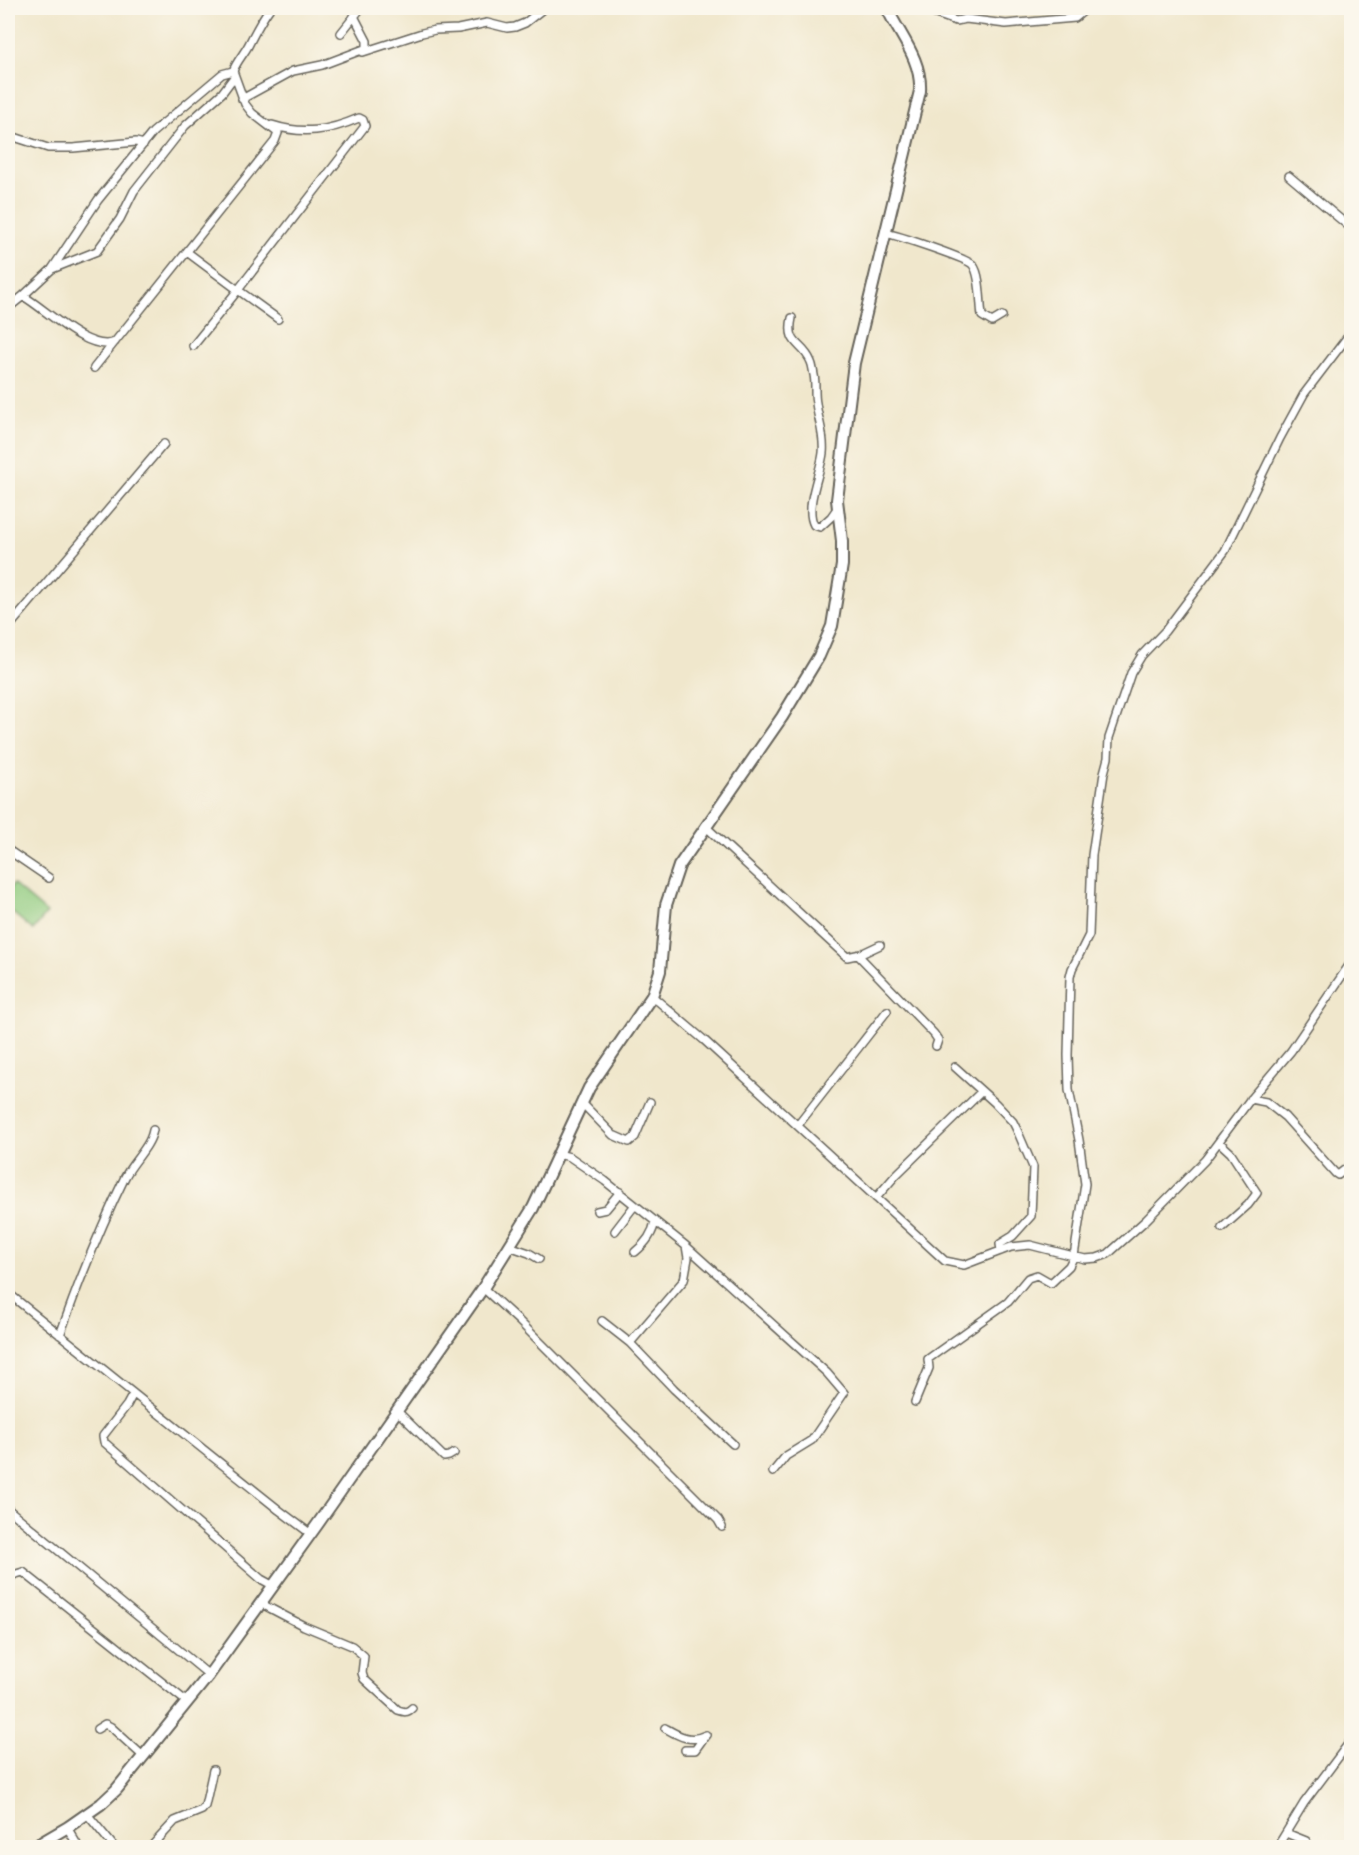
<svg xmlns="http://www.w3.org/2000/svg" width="1359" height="1855" viewBox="0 0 1359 1855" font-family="'Balsamiq Sans',sans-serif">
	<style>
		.green { fill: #90cb7f; stroke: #56744e; stroke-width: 1.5 }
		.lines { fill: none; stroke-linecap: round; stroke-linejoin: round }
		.street-casing { stroke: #66635a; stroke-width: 10 }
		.secondary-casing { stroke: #66635a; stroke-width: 14 }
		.street { stroke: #fff; stroke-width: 7 }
		.secondary { stroke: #fff; stroke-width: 10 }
	</style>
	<rect width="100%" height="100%" fill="#fbf7ec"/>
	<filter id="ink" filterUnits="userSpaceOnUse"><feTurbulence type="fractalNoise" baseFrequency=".0167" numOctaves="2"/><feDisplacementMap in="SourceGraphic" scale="12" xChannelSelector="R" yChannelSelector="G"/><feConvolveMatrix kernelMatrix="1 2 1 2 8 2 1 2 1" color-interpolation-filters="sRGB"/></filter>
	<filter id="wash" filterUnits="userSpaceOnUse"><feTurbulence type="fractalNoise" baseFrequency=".008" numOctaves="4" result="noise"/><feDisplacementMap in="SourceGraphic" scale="24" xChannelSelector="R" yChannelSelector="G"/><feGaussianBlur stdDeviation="1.35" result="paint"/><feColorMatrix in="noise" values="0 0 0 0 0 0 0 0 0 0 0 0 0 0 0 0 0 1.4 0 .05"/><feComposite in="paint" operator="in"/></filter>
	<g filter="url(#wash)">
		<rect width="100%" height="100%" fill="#f0e7cc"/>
		<path class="green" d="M13,884L47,913L33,930L8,909V890Z"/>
	</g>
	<g filter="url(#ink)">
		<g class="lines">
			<g class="street-casing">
				<path id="street" d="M933,13L956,21L966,19L1006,24L1075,18L1087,8
					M341,33L361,8
					M363,52L422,33L435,30L458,29L487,23L507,28L515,27L525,23L544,8
					M242,99L293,71L322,65L367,48V41L354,16
					M272,125C303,135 329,131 359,118L363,120L365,126L238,290L278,319
					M8,135L48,148H73L136,142L144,144
					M1289,176L1352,229
					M885,233C896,235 969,259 973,265C981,275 980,303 982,316L992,322L1002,316
					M187,252L238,290L193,346
					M52,269L97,251L120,219L134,191L185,126L222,93L234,77
					M23,296L52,269L98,200L153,132L222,74L233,71
					M8,308L23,296C45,308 89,354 115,342
					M792,318C786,346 803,342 811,362C813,366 813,371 814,375C816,384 814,394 816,403C818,420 825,435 823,453C821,472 804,507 814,525L820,527L831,517L838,507
					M94,368L275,141L278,133L252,113L245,104L233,71C237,61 243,55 248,46C255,32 261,20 270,8
					M8,628L164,444
					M705,826L847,957L861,954L880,945
					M8,850L49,878
					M858,955L934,1034L938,1040L936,1046
					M652,996L704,1040L945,1261L964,1265L1011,1247L1030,1245L1085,1259L1097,1258L1108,1254L1146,1220L1205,1160L1252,1097L1291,1051L1352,961
					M955,1067L995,1103L1013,1122L1017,1130L1033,1167L1031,1216L1013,1236L1000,1244L1001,1251
					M1250,1099L1266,1102L1285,1117L1335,1173L1338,1175L1352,1164
					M582,1103L613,1135L629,1142L635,1137L650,1102
					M798,1125L887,1011
					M1219,1142L1231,1153L1257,1193L1248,1205L1222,1228
					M558,1154L570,1157L605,1181L686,1246L688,1258L684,1280L630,1343L602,1321
					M876,1198L896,1175L981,1092
					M597,1211L606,1209L620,1192
					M615,1231L635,1205
					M509,1246L529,1253L539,1259
					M686,1246L827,1373L844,1393L812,1440L786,1456L773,1472
					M635,1252C645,1244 653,1234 655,1221
					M483,1288L519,1321L718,1520L722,1527
					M8,1293L279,1510L311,1534
					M60,1335C79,1281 100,1228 125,1177C133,1161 150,1147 153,1130
					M630,1343L674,1389L733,1444
					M133,1394L127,1405L103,1436L104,1442L261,1579L272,1585
					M915,1402L929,1368L928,1359L1008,1302L1028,1278L1037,1275L1051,1283L1069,1266L1074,1256L1085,1184L1079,1140L1069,1090L1068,1055L1070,977L1072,969L1089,935L1092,855L1104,773L1108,758L1109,738L1131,673L1142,655L1165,631L1225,551L1280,438L1304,394L1352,331
					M397,1411L444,1457L449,1456L454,1453
					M8,1509L209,1675
					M8,1581L13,1575L23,1572L187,1702
					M260,1603L304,1626L352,1646L364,1656L362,1673L364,1679L398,1710C404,1712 407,1713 412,1708
					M665,1728C679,1736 690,1743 706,1735
					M97,1729L105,1724L111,1727L144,1757
					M685,1750H695L705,1736
					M87,1814L115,1848
					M67,1827L79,1848
					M1286,1833L1306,1841
					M150,1848L175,1821L202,1810L205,1806L213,1770
					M1273,1848L1279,1844L1304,1803L1352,1739"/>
			</g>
			<g class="secondary-casing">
				<path id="secondary" d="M32,1848L68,1827L101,1804L116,1790L209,1675L317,1525L483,1288L533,1208L589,1088L652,996L660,971L666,905L679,866L782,717L819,656L832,626L842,565V541L837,500L854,363L920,91C922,59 899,35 887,8"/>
			</g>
			<use href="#street" class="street"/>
			<use href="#secondary" class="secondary"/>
		</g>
	</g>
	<rect width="1359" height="1855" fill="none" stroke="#fbf7ec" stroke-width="30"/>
</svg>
